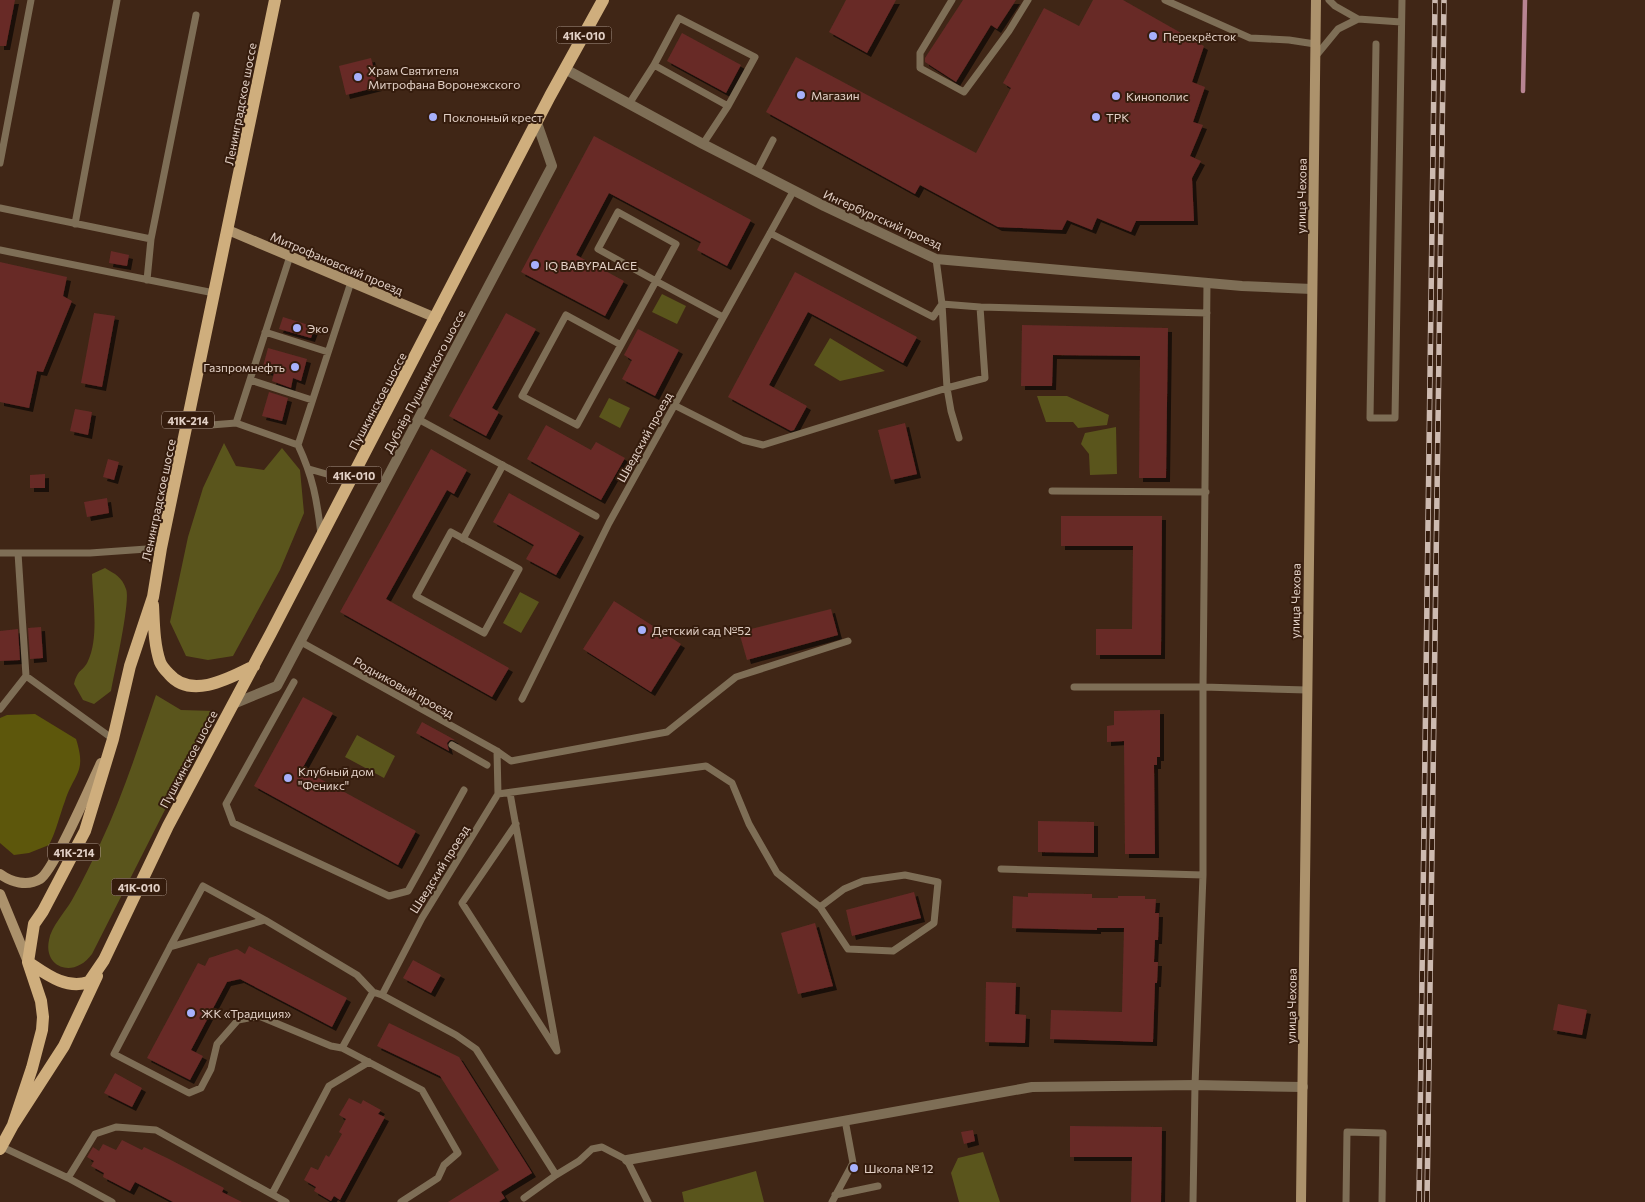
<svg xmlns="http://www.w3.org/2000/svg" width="1645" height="1202" viewBox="0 0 1645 1202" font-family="Commissioner,sans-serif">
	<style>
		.green { fill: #5a551c }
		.forest { fill: #5d570c }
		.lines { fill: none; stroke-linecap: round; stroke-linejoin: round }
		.stream { stroke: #b88492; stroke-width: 4.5 }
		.building { fill: #672a27; filter: url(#shadow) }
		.lane { stroke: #7e6e56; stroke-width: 7 }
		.street { stroke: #7e6e56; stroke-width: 10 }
		.secondary { stroke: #ac926c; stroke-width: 10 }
		.primary { stroke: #cfae7d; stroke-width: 12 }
		.rail-casing { stroke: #cdbab0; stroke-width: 5.5 }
		.rail { stroke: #351c0d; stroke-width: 4; stroke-dasharray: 11; stroke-linecap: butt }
		.poi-dot { fill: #a7b1fc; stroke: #351c0d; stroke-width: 2 }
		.labels { text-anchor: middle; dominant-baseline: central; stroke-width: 4; stroke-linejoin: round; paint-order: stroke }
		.shield { fill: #351c0d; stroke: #ae9a8e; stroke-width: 1 }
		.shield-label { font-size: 11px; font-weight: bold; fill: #e2d0c6 }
		.poi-label { font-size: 12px; fill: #e2d0c6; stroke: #351c0d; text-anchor: start }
		.street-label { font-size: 12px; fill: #e2d0c6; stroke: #351c0d }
	</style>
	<defs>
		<filter id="shadow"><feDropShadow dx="4" dy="4" stdDeviation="0" flood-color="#0009"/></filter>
	</defs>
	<rect width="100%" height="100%" fill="#402616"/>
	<path class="green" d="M662,294L686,306L677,324L652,312Z
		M830,338L885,371L840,381L814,365Z
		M1037,396H1067L1109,415L1107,425L1078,428L1073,422H1046Z
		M609,398L630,408L620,428L599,417Z
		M1116,427L1117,474L1090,475L1089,454L1081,444L1085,433Z
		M224,443L236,466L264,470L282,448L300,470L304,513L280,570L233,656L208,660L186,656L170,622L188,537L203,488Z
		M105,568C115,574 122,577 126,589C131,600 114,674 111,691L94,704L83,700L74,684C78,668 83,672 88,661C99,638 93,600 92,574Z
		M520,592L539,602L521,633L503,623Z
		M156,695L181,710L215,711L92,954C74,979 43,968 49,940C51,927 65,912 72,900C82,882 92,862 101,842C123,795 139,745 156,695Z
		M357,735L395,756L384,778L345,757Z
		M983,1152L1000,1202H959L951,1173L958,1158Z
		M756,1171L764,1202H684L682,1192Z"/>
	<path class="forest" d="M35,714L76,739C87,773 74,773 65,801C59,817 57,829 49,845L29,853L14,855L0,843V718L7,715Z"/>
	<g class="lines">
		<path class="stream" d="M1523,91L1525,0"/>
	</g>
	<path class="building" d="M0,0H15L6,46H0Z
		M846,0H896L867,53L829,32Z
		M963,0H1016L997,29L991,25L956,82L925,62V58Z
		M1093,0H1123L1204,46L1192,82L1205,87L1193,122L1203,125L1190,156L1201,161L1192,178L1194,221H1136L1131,232L1097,218L1092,230L1067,220L1062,230L998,227L920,185L915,194L766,112L796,57L976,153L1011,88L1003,83L1044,8L1079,26Z
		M682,33L741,65L726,93L667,61Z
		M371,58L378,87L346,95L339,66Z
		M594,136L751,220L727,266L697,250L701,242L609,193L576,255L624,281L605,316L521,272Z
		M111,251L129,255L127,266L109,263Z
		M0,262L67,277L63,296L72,301L43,372L37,371L29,408L0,402Z
		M795,272L917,337L903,363L808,312L769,385L807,406L794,430L791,431L728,397Z
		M94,313L115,316L102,387L81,383Z
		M506,313L536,329L492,408L499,412L486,436L449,416Z
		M283,317L315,327L311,338L279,329Z
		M1022,325L1168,328L1166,478H1139L1140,356L1053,355L1052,386H1021Z
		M638,329L679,350L655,396L622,379L632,360L624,355Z
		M268,348L307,359L301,381L293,378L291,388L272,381L274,373L262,370Z
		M269,392L288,398L282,421L262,416Z
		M75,409L92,412L88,435L70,431Z
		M905,423L917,474L891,480L878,430Z
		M546,425L591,450L596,442L625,458L601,500L527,459Z
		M431,449L467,470L454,494L447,490L386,599L509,668L492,697L340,612Z
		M108,459L119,462L114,480L103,477Z
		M45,474V488H30V475Z
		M509,493L580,533L556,575L526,559L534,545L493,522Z
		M107,498L109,513L87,517L84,502Z
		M1061,516H1162L1161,655H1096V629H1132L1133,546H1061Z
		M614,601L681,644L651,692L583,649Z
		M831,609L838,635L747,660L739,632Z
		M41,627L43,658L30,659L28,628Z
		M18,629L20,660L0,661V631Z
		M303,697L333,713L302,769L416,831L398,865L254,786Z
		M1160,710V757H1157V765H1154L1155,854H1125L1124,741L1107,742V726L1114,725V711Z
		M422,722L455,740H450L447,743L449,751L416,733Z
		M1038,821L1094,822V853L1038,852Z
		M914,892L921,918L852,936L846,910Z
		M1028,893L1092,894V898H1118V896H1145V899H1156L1155,913H1159L1158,940H1155L1154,962H1158L1157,983H1155L1153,1042L1050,1039L1051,1010L1122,1012L1124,928H1097V930L1012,928L1013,896L1028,897Z
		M815,923L833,986L798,994L781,933Z
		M249,946L347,998L332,1027L240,979L227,982L191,1050L203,1056L190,1080L147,1058L198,963L205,966L209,958L237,949L245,954Z
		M413,960L441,975L431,993L403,978Z
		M986,982L1016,983L1015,1014L1026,1015L1025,1043L985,1042Z
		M1558,1004L1587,1010L1582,1035L1553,1030Z
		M389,1023L459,1057L532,1173L501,1192L505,1198L499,1202H448L499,1170L440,1076L377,1046Z
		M115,1073L142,1088L132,1107L104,1093Z
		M349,1098L361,1104L363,1100L381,1110L378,1114L385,1117L340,1200L334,1196L331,1201L314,1191L316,1187L304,1180L311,1167L318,1170L326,1155L329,1157L342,1134L339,1132L346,1119L339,1115Z
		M1070,1126L1162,1127L1161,1202H1131L1132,1157H1070Z
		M973,1130L975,1141L964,1144L961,1132Z
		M122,1140L142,1150L144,1147L169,1159L224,1188L222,1192L242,1202H173L135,1182L130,1191L103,1177L104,1173L91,1166L94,1161L87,1157L93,1147L99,1151L103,1144L116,1150Z"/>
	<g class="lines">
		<path class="lane" d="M952,0L920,53V68L964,92L1009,31L1028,0
			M1165,0L1250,38L1289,40L1315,44
			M1358,19L1401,22
			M1376,44L1370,418H1395L1402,0
			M1315,57L1338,29L1358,19L1335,6L1329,0
			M654,65L728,106
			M629,104L654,65L679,18L755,57L728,106L703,144
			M0,163L31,0
			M757,171L773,140
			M0,208L151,239
			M75,224L117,0
			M770,233L933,317L942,304L980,307L985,378L947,388L951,411L959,438
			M0,250L214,293
			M147,280L151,239L196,15
			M980,307L1207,313
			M265,332L328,352
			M621,345L577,425L522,396L566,315L621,345L656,281L598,249L618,212L676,244L656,281L723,317
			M250,380L312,400
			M674,405L743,440L763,445L947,388L942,304L936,259
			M418,419L596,516
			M188,423L211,425L236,423L298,445C313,477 317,500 321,534
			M236,423L290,256
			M298,445L351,282
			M309,469L330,475L357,468
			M1052,491L1206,492
			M451,532L519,569L484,633L416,596Z
			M463,539L503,465
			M0,553H90L161,548
			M301,642L497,751L511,761L667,732L736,677L848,641
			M26,676L113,739
			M294,682L226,804L233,823L389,896L408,891L464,790
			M1074,687H1203L1307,690
			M522,699L609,523L794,190
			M0,709L26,676L18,553
			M452,745L487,765
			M510,793L513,810L557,1051L462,903L516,824
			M498,794L706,766L732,783L749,824L777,873L820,907L848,949L893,951L934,923L938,882L905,875L863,881L844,889L820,907
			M1001,869L1203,875
			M170,947L203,886L265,920
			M382,995L422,918L498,794L497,751
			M342,1048L331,1046L259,1016L238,1020L217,1044L211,1069L201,1088L189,1093L114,1054L170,947L265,920L357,975L373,992
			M0,1146L68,1178L112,1202
			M556,1175L579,1161L592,1149L602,1147L627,1160L648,1202
			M68,1178L95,1134L116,1127L156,1130L286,1202
			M272,1194L329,1086L369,1062
			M835,1195L878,1186
			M401,1202L438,1178L444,1165L458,1153L422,1090L342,1048L373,992L382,995L456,1035L476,1049L556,1175L524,1198
			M832,1202L853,1163L845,1120
			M1193,1202L1195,1085L1203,875V687L1207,282
			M1346,1202L1347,1132L1383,1133L1382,1202"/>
		<path class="street" d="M565,69L703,144L824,206L936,259L1242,286L1312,289
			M233,704L277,686L552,166L537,123
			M627,1160L1032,1087L1195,1085L1303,1087"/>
		<path class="secondary" d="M228,230L436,318
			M0,874C11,882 27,887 40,879C53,872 92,782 101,763
			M0,894L28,962
			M1301,1202L1316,0"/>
		<path class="primary" d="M153,605C154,624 154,644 160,662C162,667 166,671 169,674C191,700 230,678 254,666
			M28,962C46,974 66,990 89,982L104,960L168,826L271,633L550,96L603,0
			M13,1125L32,1068L42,1030L43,1017L41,1001L28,962L34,924L43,911L85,831L113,739L130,666L153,597L161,548L275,0
			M0,1149L13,1125L64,1046L97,976"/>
		<g class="rail-casing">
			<path id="rail" d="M1419,1202L1435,0
				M1427,1202L1444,0"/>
		</g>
		<use href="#rail" class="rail"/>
	</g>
	<g class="poi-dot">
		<circle cx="1153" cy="36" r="5"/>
		<circle cx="358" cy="77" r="5"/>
		<circle cx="801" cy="95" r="5"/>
		<circle cx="1116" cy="96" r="5"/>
		<circle cx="433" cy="117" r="5"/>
		<circle cx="1096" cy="117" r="5"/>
		<circle cx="535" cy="265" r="5"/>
		<circle cx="297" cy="328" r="5"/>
		<circle cx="295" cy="367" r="5"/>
		<circle cx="642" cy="630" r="5"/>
		<circle cx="288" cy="778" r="5"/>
		<circle cx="191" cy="1013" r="5"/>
		<circle cx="854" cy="1168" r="5"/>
	</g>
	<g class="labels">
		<g class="shield">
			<rect x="556.5" y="26.5" width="55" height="17" rx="4"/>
			<rect x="162" y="411.5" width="52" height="17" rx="4"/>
			<rect x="326.5" y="466.5" width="55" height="17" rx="4"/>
			<rect x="48" y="843.5" width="52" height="17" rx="4"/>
			<rect x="111.5" y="878.5" width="55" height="17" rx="4"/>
		</g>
		<g class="shield-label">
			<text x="584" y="35">41К-010</text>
			<text x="188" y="420">41К-214</text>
			<text x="354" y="475">41К-010</text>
			<text x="74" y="852">41К-214</text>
			<text x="139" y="887">41К-010</text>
		</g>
		<g class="poi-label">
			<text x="1163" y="36">Перекрёсток</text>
			<text x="368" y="70">Храм Святителя<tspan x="368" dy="14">Митрофана Воронежского</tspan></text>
			<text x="811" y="95">Магазин</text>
			<text x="1126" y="96">Кинополис</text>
			<text x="443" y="117">Поклонный крест</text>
			<text x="1106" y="117">ТРК</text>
			<text x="545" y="265">IQ BABYPALACE</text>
			<text x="307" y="328">Эко</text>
			<text x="285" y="367" text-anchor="end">Газпромнефть</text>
			<text x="652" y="630">Детский сад №52</text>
			<text x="298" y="771">Клубный дом<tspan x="298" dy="14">"Феникс"</tspan></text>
			<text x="201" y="1013">ЖК «Традиция»</text>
			<text x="864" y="1168">Школа № 12</text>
		</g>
		<g class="street-label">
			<text transform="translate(240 104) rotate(-79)">Ленинградское шоссе</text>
			<text transform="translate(1301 196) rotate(-89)">улица Чехова</text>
			<text transform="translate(883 219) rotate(24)">Ингербургский проезд</text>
			<text transform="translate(337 263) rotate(23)">Митрофановский проезд</text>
			<text transform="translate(424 381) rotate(-62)">Дублёр Пушкинского шоссе</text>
			<text transform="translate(377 401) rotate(-62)">Пушкинское шоссе</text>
			<text transform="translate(644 437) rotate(-61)">Шведский проезд</text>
			<text transform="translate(158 500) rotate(-78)">Ленинградское шоссе</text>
			<text transform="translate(1295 601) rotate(-89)">улица Чехова</text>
			<text transform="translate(404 687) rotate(29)">Родниковый проезд</text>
			<text transform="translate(188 759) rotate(-62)">Пушкинское шоссе</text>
			<text transform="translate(439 869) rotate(-58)">Шведский проезд</text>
			<text transform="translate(1291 1006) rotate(-89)">улица Чехова</text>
		</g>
	</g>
</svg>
